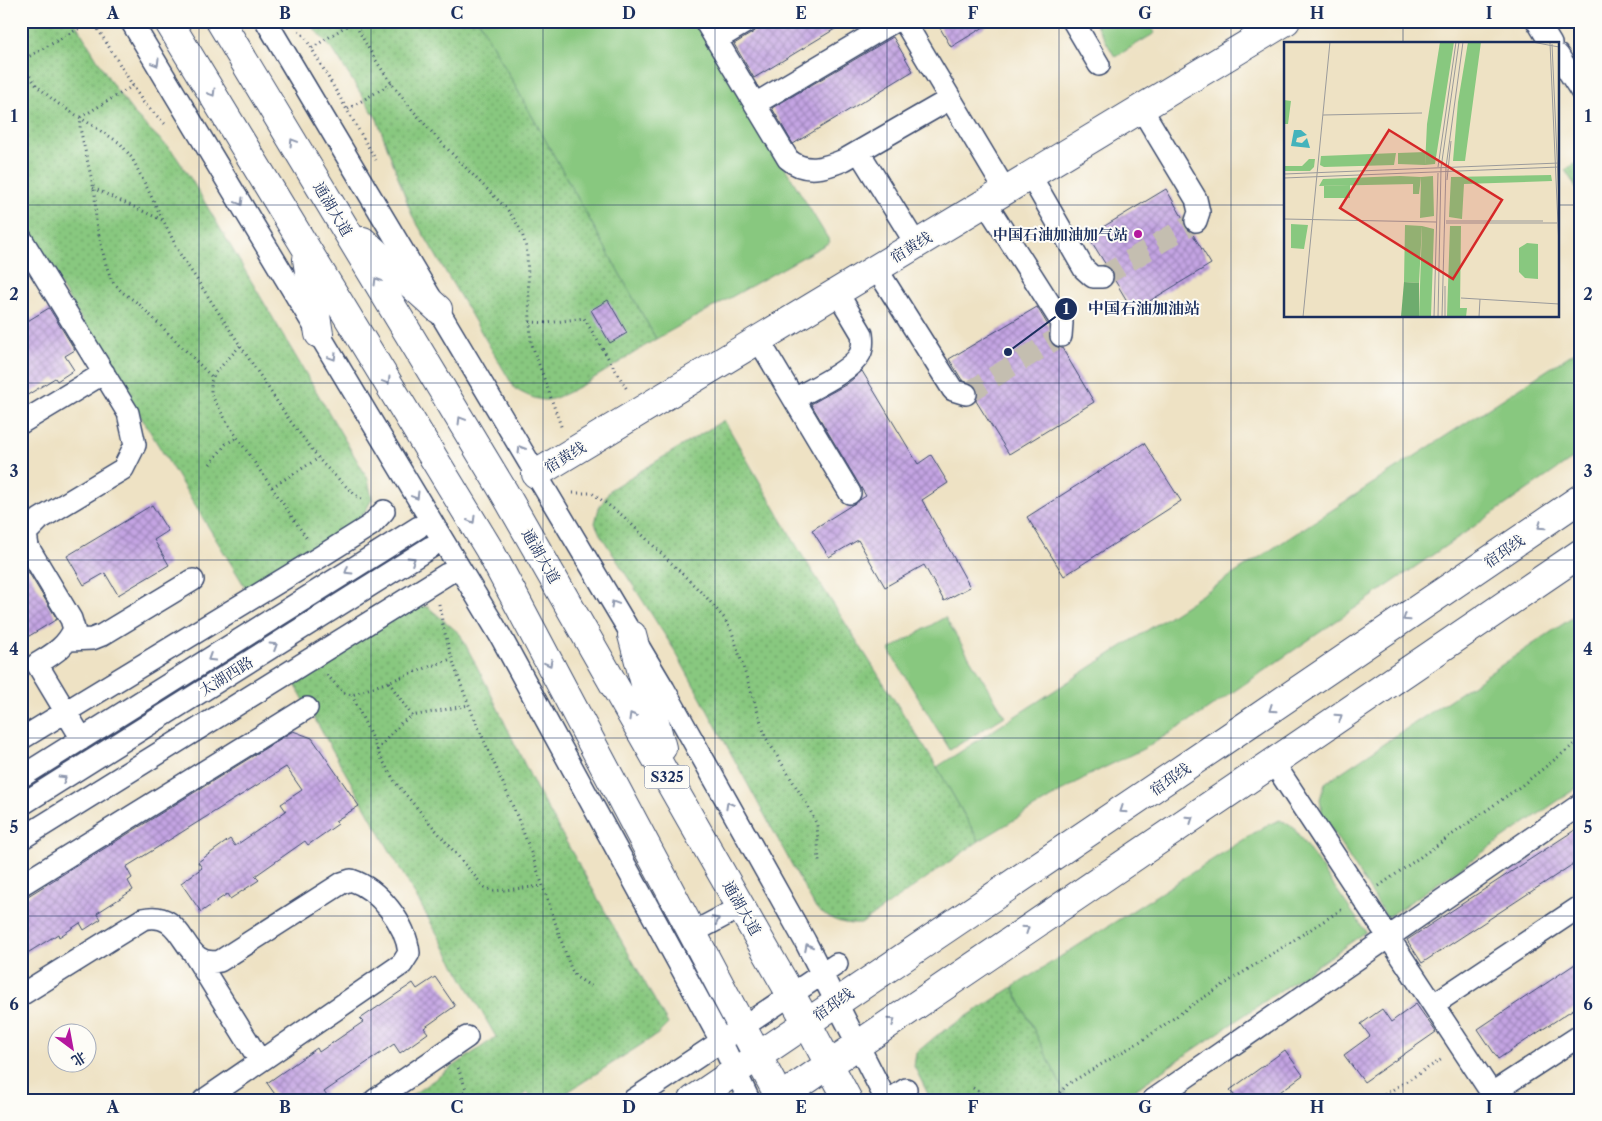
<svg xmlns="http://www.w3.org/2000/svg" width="1602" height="1121" viewBox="0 0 1602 1121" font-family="'Libre Caslon Text','Noto Serif SC',serif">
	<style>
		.grass { fill: #88c87f; stroke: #527c6e }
		.park { fill: url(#park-dots); stroke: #527c6e }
		.building { fill: url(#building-cross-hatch) }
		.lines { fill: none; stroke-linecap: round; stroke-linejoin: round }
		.minor-tunnel { stroke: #c4beb0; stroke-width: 21; stroke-dasharray: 21 11; stroke-linecap: butt }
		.minor-casing { stroke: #3b4a6d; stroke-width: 24 }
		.major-casing { stroke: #3b4a6d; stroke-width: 30 }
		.path { stroke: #3b4a6d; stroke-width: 3; stroke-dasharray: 1 4; stroke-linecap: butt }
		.minor { stroke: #fff; stroke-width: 21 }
		.major { stroke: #fff; stroke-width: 28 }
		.oneway { stroke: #8d97ae }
		.grid { fill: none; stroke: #1b2f5e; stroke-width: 1; stroke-opacity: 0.55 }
		.poi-dot { fill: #b5179e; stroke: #fdfcf7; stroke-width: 2 }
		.labels { text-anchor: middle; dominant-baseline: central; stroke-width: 4; stroke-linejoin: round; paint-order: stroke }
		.shield { fill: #fdfcf7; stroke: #5f6c8c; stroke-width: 1 }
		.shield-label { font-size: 14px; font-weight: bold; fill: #1b2f5e }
		.street-label { font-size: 15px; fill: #1b2f5e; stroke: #fdfcf7 }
		.poi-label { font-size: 15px; font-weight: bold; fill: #1b2f5e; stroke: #fdfcf7; text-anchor: end }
		.inset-road { fill: none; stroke: #9a9a9b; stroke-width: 1 }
		.view { fill: #d62828; fill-opacity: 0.15; stroke: #d62828; stroke-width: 2.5 }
		.inset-edge { fill: none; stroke: #1b2f5e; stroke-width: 2.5 }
		.leader { fill: none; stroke: #1b2f5e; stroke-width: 2 }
		.callout-dot { fill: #1b2f5e; stroke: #fdfcf7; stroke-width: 2 }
		.mark-label { font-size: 15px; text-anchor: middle; font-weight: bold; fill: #fff }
		.callout-label { font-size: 16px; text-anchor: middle; font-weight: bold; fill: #1b2f5e; stroke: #fdfcf7; stroke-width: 4; stroke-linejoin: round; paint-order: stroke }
		.neatline { fill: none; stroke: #1b2f5e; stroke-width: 2 }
		.grid-label { font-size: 16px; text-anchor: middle; font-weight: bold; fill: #1b2f5e }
	</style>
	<defs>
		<pattern id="park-dots" width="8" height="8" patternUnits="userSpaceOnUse" patternTransform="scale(1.25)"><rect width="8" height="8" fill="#88c87f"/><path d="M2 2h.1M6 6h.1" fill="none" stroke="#6ea36b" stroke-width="1.8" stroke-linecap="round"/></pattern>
		<pattern id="building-cross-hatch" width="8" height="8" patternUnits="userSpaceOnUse" patternTransform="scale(1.25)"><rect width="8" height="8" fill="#c4a4e3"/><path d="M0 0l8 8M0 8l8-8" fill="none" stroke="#9e86bb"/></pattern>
	</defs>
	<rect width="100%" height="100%" fill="#fdfcf7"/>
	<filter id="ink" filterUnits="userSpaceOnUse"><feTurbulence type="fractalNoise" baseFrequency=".02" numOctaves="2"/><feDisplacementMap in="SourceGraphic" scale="10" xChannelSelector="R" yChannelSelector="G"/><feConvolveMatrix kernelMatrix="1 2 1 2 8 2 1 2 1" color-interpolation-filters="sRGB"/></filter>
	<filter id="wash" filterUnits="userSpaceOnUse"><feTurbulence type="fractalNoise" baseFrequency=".0096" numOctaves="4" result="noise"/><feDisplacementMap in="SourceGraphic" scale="20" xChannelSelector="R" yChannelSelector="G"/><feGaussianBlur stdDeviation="1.12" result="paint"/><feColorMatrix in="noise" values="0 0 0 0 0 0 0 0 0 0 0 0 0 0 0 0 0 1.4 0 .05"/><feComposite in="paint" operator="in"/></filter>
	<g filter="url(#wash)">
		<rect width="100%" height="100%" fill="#eee2c4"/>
		<path class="grass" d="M479,21H696L830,242L656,339Z
			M1094,21H1148L1155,33L1115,57Z
			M1581,348V453L1198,716L1143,749L1089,775L979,841L937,767Z
			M1581,612V785L1387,918L1322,814L1320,799L1325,783Z
			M945,617L1005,716L950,750L889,650Z
			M1280,820L1293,827L1366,932L1120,1100H1068L1013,987L1265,826Z"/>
		<path class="park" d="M21,21H74L114,87L136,116L173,152L191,179L368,479L372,499L361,519L247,590L21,221Z
			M307,21H479L656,339C633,353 571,396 548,400C537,401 524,394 515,389L412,215L377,119L333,50Z
			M1581,160V195L1565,170Z
			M724,420L802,555L937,767L979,841L861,924C843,925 831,920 816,909L675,651L600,534L595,523L599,508L611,489Z
			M406,604L428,607L460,634L488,688L536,788L668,1024L658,1034L555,1100H533L528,1092L516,1100H405L496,1037L288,672Z
			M1013,987L1068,1100H931L914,1066L916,1053L936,1036Z"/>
		<g id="blocks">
			<path class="building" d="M764,21H848L754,78L734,44L754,32Z
				M936,21H994L951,47Z
				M893,37L913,71L793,144L772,108Z
				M1166,189L1184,220L1186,229L1192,233L1211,264L1133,311L1114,279L1113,270L1106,265L1088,236Z
				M608,300L627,333L610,343L591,310Z
				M1037,307L1049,327L1050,342L1054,347L1062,348L1094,402L1009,454L976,401L978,392L975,386L962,380L949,359Z
				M49,308L75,350L65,356L74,370L57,381L55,378L21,399V325Z
				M862,371L918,464L931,455L948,483L922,500L970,587L944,601L924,565L885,587L858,540L829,557L812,530L866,496L811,404L847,384Z
				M1144,443L1181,501L1064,576L1027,517Z
				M152,505L168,531L154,540L169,565L118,595L105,573L84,585L67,556Z
				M21,560L57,619L21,641Z
				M293,731L312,738L359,806L335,821L338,824L308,845L305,841L255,876L259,880L230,899L227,894L201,912L181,883L202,868L198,862L230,839L235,846L286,811L281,804L302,790L286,767L126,867L132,878L128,881L133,890L97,913L101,919L84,930L80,923L59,937L58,934L21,957V897L28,896Z
				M1581,826V859L1422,963L1407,940Z
				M1581,960V1004L1498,1059L1478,1029Z
				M435,977L455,1006L424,1028L428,1033L400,1053L394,1044L324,1092L330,1100H279L267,1083L317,1048L319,1052L363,1022L360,1019L413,983L417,989Z
				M1416,1004L1436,1032L1364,1082L1344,1055L1370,1036L1361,1024L1382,1009L1391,1022Z
				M1285,1050L1303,1075L1269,1100H1238L1230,1090Z"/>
		</g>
	</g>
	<g filter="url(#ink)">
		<use href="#blocks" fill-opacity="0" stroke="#3b4a6d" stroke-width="1"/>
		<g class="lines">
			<path class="minor-tunnel" d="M1102,277L1196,221
				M966,394L1061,336"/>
			<g class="minor-casing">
				<path id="minor" d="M131,21L501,637L721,1041L749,1100
					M266,21L664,689L805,941L886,1100
					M705,21L788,159C805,174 825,168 844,160L950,99
					M904,21L1005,190
					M1073,21L1099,65
					M1537,21L1551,44
					M716,40L748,21
					M1558,55L1581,91
					M755,104L895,21
					M1141,108L1196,199L1199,212L1196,221
					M859,152L916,244
					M1030,175L1084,269L1093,277H1102
					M985,202L1062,323L1061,336
					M21,238L128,413L135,445L123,469L40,519L26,533L28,547L71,619L74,629C66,647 53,654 37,664L82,739
					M876,268L953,390L966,394
					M758,339L850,493
					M794,399C811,389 852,371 860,354C863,348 863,341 862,334L837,292
					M21,423L104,373
					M70,640L92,639L102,635L193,580
					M21,739L320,557L371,525L384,511
					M1273,762L1496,1100
					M21,777L419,527
					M21,805L431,547
					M21,839L447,574
					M21,885L307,708
					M692,933L741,907
					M195,956L260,1061
					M21,995L143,919C188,908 180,970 220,961L342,883L351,880C379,889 406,924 409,953L402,964L204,1100
					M1434,1004L1581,906
					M1492,1093L1581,1035
					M375,1100L467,1037
					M633,1100L837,964
					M889,1100L906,1089
					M1153,1100L1581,804"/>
			</g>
			<g class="major-casing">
				<path id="major" d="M168,21L489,549L781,1100
					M220,21L504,492L806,1021L848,1100
					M363,241L438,309
					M307,259L319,334
					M536,474L1286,21
					M632,635L662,748
					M693,1100C988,899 1286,700 1581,498
					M777,1100L1581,553"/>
			</g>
			<path class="path" d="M93,21L143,102L167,126
				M299,31L305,37L376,160
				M312,48L354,21C390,96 450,152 507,209C518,224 525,236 527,254L531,342L562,429
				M21,61L92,21
				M21,64L37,86L57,103L120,143L132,158L180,254L288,418L323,464L355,495L365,501
				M133,86L81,117L80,128L95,194L96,223L106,265L112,281L122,292L139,304L213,378
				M348,109L392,83
				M93,188L162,220
				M530,322L548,323L584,318L628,391
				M240,346L214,374L211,382V394L228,424L308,540
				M210,464L226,444L238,437
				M272,487L319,458
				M573,493H592L623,516L706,597L724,618L732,632L766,738L808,806L817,825L819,862
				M439,604C451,679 488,745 516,814C537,865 553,917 571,969L576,977L594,988
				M327,675L344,693L352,695L451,659
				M389,682L412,716L469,705
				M352,695L379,754L395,782L485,888L494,891L543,886
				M377,750L401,723L412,716
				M1379,886L1521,786L1581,739
				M458,1068L466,1089L458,1100
				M973,1088L993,1100
				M1053,1100L1068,1084L1146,1038L1195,1003L1344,908
				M1376,1100L1444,1058
				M1565,1100L1581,1088"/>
			<use href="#minor" class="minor"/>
			<use href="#major" class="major"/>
		</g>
		<defs><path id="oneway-chevron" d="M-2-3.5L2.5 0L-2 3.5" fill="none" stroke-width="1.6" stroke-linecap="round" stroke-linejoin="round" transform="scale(1.25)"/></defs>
		<g class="oneway">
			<use href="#oneway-chevron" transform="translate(156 63) rotate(59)"/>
			<use href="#oneway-chevron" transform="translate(212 93) rotate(59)"/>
			<use href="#oneway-chevron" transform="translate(293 142) rotate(-121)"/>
			<use href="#oneway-chevron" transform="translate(240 202) rotate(59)"/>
			<use href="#oneway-chevron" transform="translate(377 281) rotate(-121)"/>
			<use href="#oneway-chevron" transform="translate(333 357) rotate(59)"/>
			<use href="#oneway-chevron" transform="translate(387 381) rotate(59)"/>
			<use href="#oneway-chevron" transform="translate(461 420) rotate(-121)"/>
			<use href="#oneway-chevron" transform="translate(521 449) rotate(-121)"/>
			<use href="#oneway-chevron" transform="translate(416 496) rotate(59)"/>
			<use href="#oneway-chevron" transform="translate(472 520) rotate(60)"/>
			<use href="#oneway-chevron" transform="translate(1541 526) rotate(146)"/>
			<use href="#oneway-chevron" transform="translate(412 560) rotate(-32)"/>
			<use href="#oneway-chevron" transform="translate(348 571) rotate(148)"/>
			<use href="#oneway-chevron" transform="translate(614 604) rotate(-121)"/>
			<use href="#oneway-chevron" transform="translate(1406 618) rotate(146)"/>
			<use href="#oneway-chevron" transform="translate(274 646) rotate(-32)"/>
			<use href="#oneway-chevron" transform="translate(211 658) rotate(148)"/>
			<use href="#oneway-chevron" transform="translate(549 663) rotate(62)"/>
			<use href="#oneway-chevron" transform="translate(1272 709) rotate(146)"/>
			<use href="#oneway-chevron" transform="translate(632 716) rotate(-120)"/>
			<use href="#oneway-chevron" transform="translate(1339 717) rotate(-34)"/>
			<use href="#oneway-chevron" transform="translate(63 779) rotate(-32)"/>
			<use href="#oneway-chevron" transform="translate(729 805) rotate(-119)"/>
			<use href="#oneway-chevron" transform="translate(1123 810) rotate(146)"/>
			<use href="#oneway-chevron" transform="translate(1190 819) rotate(-34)"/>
			<use href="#oneway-chevron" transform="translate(716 920) rotate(-28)"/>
			<use href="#oneway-chevron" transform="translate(1026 929) rotate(-34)"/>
			<use href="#oneway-chevron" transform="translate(808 947) rotate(-117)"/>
			<use href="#oneway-chevron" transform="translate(892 1021) rotate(-34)"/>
		</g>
	</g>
	<path class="grid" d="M199,21V1100M371,21V1100M543,21V1100M715,21V1100M887,21V1100M1059,21V1100M1231,21V1100M1403,21V44M21,205H1286M1558,205H1581M1403,316V1100M21,383H1581M21,560H1581M21,738H1581M21,916H1581"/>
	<circle class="poi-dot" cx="1138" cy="234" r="5"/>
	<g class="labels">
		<rect class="shield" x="644.5" y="765.5" width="45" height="23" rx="4"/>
		<g class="shield-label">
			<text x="667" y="777">S325</text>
		</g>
		<g class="street-label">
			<text transform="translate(333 209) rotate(59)">通湖大道</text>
			<text transform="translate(911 247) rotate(-31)">宿黄线</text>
			<text transform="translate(565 457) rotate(-31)">宿黄线</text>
			<text transform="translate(1504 551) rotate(-34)">宿邳线</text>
			<text transform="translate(541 556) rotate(60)">通湖大道</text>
			<text transform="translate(226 676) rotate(-32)">太湖西路</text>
			<text transform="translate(1170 779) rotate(-34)">宿邳线</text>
			<text transform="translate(742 908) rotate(60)">通湖大道</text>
			<text transform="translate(833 1004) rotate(-34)">宿邳线</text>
		</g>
		<g class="poi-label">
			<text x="1128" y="234">中国石油加油加气站</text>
		</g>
	</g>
	<g transform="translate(1284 42)">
		<rect width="275" height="275" fill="#eee2c4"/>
		<path d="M0,58L7,59L4,82H0ZM142,110L141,123L114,122V111ZM112,111L110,123L40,125L36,123L37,114ZM25,117H31L30,125L26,129H0V124H18ZM116,134L137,135L135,152H129V142L35,144L39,137ZM7,182L24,183L20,207L7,206ZM121,183L138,184L135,241L120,240ZM243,201L254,202V237L241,236L235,230V206Z" fill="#88c87f"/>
		<path d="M120,240L135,241V275H117Z" fill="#6eac6e"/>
		<path d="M156,0H170L151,122L141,123L143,82ZM184,0H197L181,119H169L174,60ZM267,133L268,139L180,142L178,177L165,175L167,135ZM149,134L150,174L136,176L137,135ZM66,143V156H40V144ZM138,184L150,187L147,275H135ZM166,184H177L176,266H183L182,275H163Z" fill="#88c87f"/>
		<path d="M10,88H17L23,93L13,96L12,100L18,101L23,96L26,106L7,104Z" fill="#43b3bc"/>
		<path class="inset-road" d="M248,0L275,5M266,1L275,205M268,2L275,159M39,73L138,71M154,125L172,0M0,132L275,121M0,136L275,125M163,138L167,99M0,177L152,180M162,179H259M162,181H273M161,244V275M177,256L275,262M19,275L46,0M150,275L154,131M154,275L157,126L175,0M158,275L162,125L179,0M195,275L196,257"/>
		<path class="view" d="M105,88L218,158L169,237L56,166Z"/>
		<rect width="275" height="275" class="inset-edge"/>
	</g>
	<path class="leader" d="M1008 352L1066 309"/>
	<g class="callout-dot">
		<circle cx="1008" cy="352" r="5"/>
		<circle cx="1066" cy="309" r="12"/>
	</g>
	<g class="mark-label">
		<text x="1066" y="314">1</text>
	</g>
	<g class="callout-label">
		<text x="1144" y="314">中国石油加油站</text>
	</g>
	<rect width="1602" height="1121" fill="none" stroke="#fdfcf7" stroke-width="55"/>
	<g transform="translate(72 1048) rotate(148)"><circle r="24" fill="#fdfcf7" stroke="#a3aaba"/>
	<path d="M0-4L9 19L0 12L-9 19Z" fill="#b5179e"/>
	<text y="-8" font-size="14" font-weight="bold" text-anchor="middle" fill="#1b2f5e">北</text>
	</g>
	<rect x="28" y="28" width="1546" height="1066" class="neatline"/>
	<g class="grid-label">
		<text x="113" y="19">A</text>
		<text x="285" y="19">B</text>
		<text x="457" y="19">C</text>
		<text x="629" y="19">D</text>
		<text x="801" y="19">E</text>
		<text x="973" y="19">F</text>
		<text x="1145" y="19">G</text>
		<text x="1317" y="19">H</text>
		<text x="1489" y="19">I</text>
		<text x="14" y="122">1</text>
		<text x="1588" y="122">1</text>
		<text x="14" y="300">2</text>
		<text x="1588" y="300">2</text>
		<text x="14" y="477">3</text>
		<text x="1588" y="477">3</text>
		<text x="14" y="655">4</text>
		<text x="1588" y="655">4</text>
		<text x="14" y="833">5</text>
		<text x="1588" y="833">5</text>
		<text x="14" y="1010">6</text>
		<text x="1588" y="1010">6</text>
		<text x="113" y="1113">A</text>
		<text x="285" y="1113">B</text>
		<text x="457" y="1113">C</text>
		<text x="629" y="1113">D</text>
		<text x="801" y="1113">E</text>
		<text x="973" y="1113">F</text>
		<text x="1145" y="1113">G</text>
		<text x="1317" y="1113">H</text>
		<text x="1489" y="1113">I</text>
	</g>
</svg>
